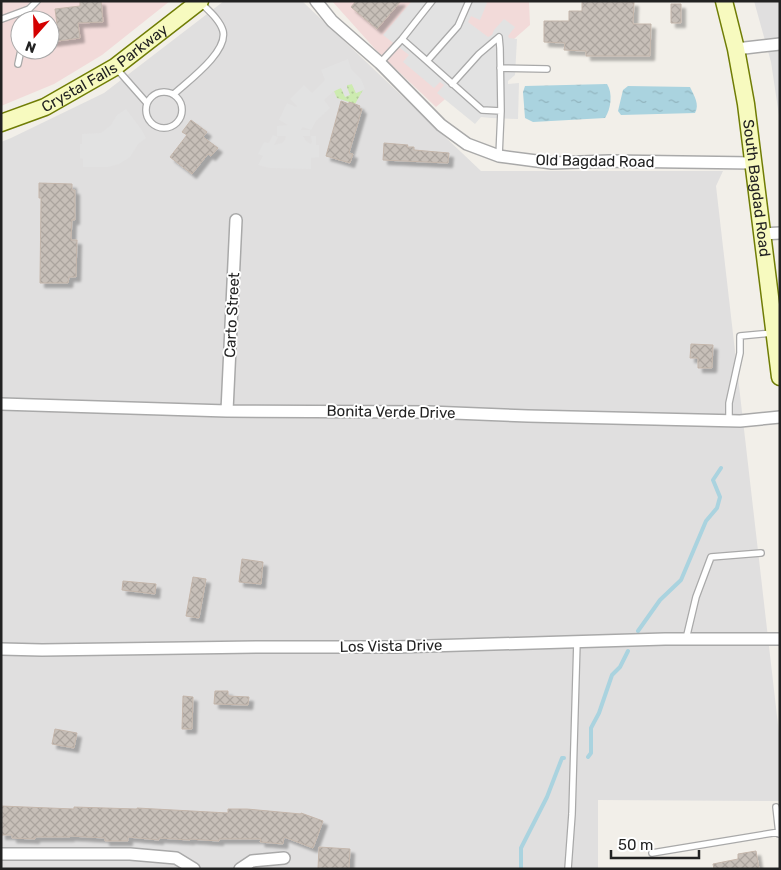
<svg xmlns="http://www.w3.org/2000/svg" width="781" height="870" viewBox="0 0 781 870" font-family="Rubik,sans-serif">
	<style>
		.residential { fill: #e0dfdf }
		.commercial { fill: #f2dad9; fill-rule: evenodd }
		.grass { fill: url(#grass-dots) }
		.parking { fill: #e2e2e2 }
		.water { fill: url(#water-ripples) }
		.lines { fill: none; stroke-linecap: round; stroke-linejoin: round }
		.stream { stroke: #aad3df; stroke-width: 4 }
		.building { fill: url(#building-cross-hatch); stroke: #c4b6ab; filter: url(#shadow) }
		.lane-casing { stroke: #a9a9a9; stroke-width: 8 }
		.street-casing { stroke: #a9a9a9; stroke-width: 14 }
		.secondary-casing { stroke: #707d05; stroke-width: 19 }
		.lane { stroke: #fff; stroke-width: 5.5 }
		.street { stroke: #fff; stroke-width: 11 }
		.secondary { stroke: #f7fabf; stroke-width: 16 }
		.labels { text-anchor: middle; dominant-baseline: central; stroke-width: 4; stroke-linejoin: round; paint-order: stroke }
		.street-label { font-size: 15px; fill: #222; stroke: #fff }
	</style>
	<defs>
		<pattern id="grass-dots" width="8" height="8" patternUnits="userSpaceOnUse" patternTransform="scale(1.25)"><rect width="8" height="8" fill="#cdebb0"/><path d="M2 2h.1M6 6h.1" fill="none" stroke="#b0c997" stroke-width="1.8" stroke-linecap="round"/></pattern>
		<pattern id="water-ripples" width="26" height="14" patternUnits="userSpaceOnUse" patternTransform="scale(1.25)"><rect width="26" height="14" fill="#aad3df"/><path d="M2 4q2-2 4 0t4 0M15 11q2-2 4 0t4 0" fill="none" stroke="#92b5bf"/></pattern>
		<pattern id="building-cross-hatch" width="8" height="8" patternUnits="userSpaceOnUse" patternTransform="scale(1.25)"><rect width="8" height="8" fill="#c7bfb8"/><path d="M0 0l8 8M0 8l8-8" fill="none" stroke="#aba49e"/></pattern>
		<filter id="shadow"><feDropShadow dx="4.5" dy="4.5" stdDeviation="1" flood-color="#0004"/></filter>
	</defs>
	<rect width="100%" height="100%" fill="#f2efe9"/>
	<path class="residential" d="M224,1H302L481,171H723L716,186L780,742V801L598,800V869H1V142L11,138L104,93Z
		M754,1H780V122L771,62Z"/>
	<path class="commercial" d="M1,1H170L102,55L54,84L1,106ZM20,20H50V50H20Z
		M332,1H529L530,25L436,107L376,50Z"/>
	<path class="grass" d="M352,84L356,93L363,90L355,104L337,98L334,91L340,88L342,89L347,87V85Z"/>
	<path class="parking" d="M412,1H485L487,3L480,20L471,16L468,22L488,37L492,35L494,30L504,19L515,27L508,36L509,38L517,39L515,75L508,81V84L519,83L518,119L491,118L481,117L475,124L437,93L444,85L440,82L434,88L403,62L409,55L383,35Z
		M348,59L351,69L361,79L365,89L356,93L352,84L347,85V87L350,95L345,97L341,88L334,91L324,100L330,108L316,121L311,130L302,127L301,130H310V136H303L306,141L311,144L312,142L311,136H316V145H319V157L311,158V169L270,168L258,165L263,156L258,154L264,142L269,143L273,135L278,137L274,145L282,143L285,140L286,136H277V126L288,125L279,120L287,103L296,107L297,106L290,99L304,85L312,93L325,80L321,70Z
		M126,109L141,129L146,138L138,144L130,157L119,164L108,167H83V159L80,158V144H82V134L101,133L111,125L117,115Z"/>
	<path class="water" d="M607,84C613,93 611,109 605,118L533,122L525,118L523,92L525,86Z
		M628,86L690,87C694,96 700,104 695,113L621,115L618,111L623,90Z"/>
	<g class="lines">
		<path class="stream" d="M638,631L660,600L681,580L706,521L717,508L720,497L713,480L721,468
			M588,757L591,753V728L599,713L612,675L620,667L628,651
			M521,869V848L547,797L562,758H564"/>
	</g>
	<path class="building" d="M80,1H101L103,22L78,23L80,38L50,42V32H58L55,9L80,6Z
		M356,1H401L377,29L351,7Z
		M582,1L634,2L633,24H651L650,56H586V51L564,50L565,43L544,42V21H569V11H582Z
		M671,4H681V23H671Z
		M341,101L349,104V102L355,104L360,106L359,108L362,109L349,153L353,154L350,163L326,156Z
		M191,120L207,132L203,137L218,148L211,156L208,154L192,174L170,157L187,135L182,132Z
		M384,143L408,145L407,147H414V150L449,153L448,163L383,160Z
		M39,183L72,184V190H75V220H72L71,240H77L76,277H69L68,283H40L41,198H39Z
		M691,344L713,345L712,368H698V358H690Z
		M242,559L263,562L261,584L239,582Z
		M193,577L206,579L199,618L186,616Z
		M123,581L156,584L155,594L122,590Z
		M215,691H228V696L249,697L248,705L214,704Z
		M183,696L193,697L192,729H182Z
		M55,729L77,733L74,748L52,744Z
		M1,806L74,809V807L137,809V808L228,813V809H247L301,814V813L323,821L313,848L284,837L283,844L260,842L261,839H219V841L190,839V840L159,838V840L128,837V841H105V838L70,836V837H35V839L12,838V835H1Z
		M319,847L350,849L349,869H318Z
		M756,851L759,869H714L713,864L738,859V854Z"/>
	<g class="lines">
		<g class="lane-casing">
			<path id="lane" d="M469,1L458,26L427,61L482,110L501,111L499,156
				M2,19L29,9L37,1
				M27,20L29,9
				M402,39L427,61
				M380,63L402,39L432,1
				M18,64L21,50
				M116,68L146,102
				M500,68L547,69
				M452,84L479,54L499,37L500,48L501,111
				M146 110a18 18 0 1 1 36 0a18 18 0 1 1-36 0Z
				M174,94C188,81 228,52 223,31C220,20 209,11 201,3
				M729,420V403L740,353V336L772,333
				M686,639L696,597L711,557L761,553
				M776,807L779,834
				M652,853L779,832
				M568,869L572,814L577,641"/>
		</g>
		<g class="street-casing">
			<path id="street" d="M316,1L332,21L380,63L441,125L467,144L499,156L552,163L609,161L753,163
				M736,49L780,44
				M762,234L780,233
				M1,404L227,411L429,412L528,416L740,421L780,417
				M227,411L236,220
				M1,649L42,650L261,647H396L665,639H780
				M1,854H130L176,858L194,869
				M240,869L252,861L284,858"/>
		</g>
		<g class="secondary-casing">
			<g id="secondary">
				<path id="s1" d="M724,1L736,49L746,104L780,377"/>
				<path id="s2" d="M1,123L45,107L115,67L200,1"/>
			</g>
		</g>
		<use href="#lane" class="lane"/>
		<use href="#street" class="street"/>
		<use href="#secondary" class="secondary"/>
	</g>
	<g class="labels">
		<g class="street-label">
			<text stroke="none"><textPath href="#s2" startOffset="118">Crystal Falls Parkway</textPath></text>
			<text transform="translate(595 161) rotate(1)">Old Bagdad Road</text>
			<text stroke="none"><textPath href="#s1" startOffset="190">South Bagdad Road</textPath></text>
			<text transform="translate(232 315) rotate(-87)">Carto Street</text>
			<text transform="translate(391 412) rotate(1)">Bonita Verde Drive</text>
			<text transform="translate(391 646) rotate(-1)">Los Vista Drive</text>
		</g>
	</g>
	<rect width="781" height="870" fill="none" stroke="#222222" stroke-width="5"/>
	<g transform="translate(35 35) rotate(200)"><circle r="24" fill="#ffffff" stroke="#a7a7a7"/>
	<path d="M0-4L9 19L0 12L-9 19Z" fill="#d40000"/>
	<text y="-8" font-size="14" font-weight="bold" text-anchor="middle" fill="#222222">N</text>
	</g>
	<path d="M611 850v8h88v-8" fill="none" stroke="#222222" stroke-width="2.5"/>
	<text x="618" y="850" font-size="15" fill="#222222" stroke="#ffffff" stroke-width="4" paint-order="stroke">50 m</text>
</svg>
